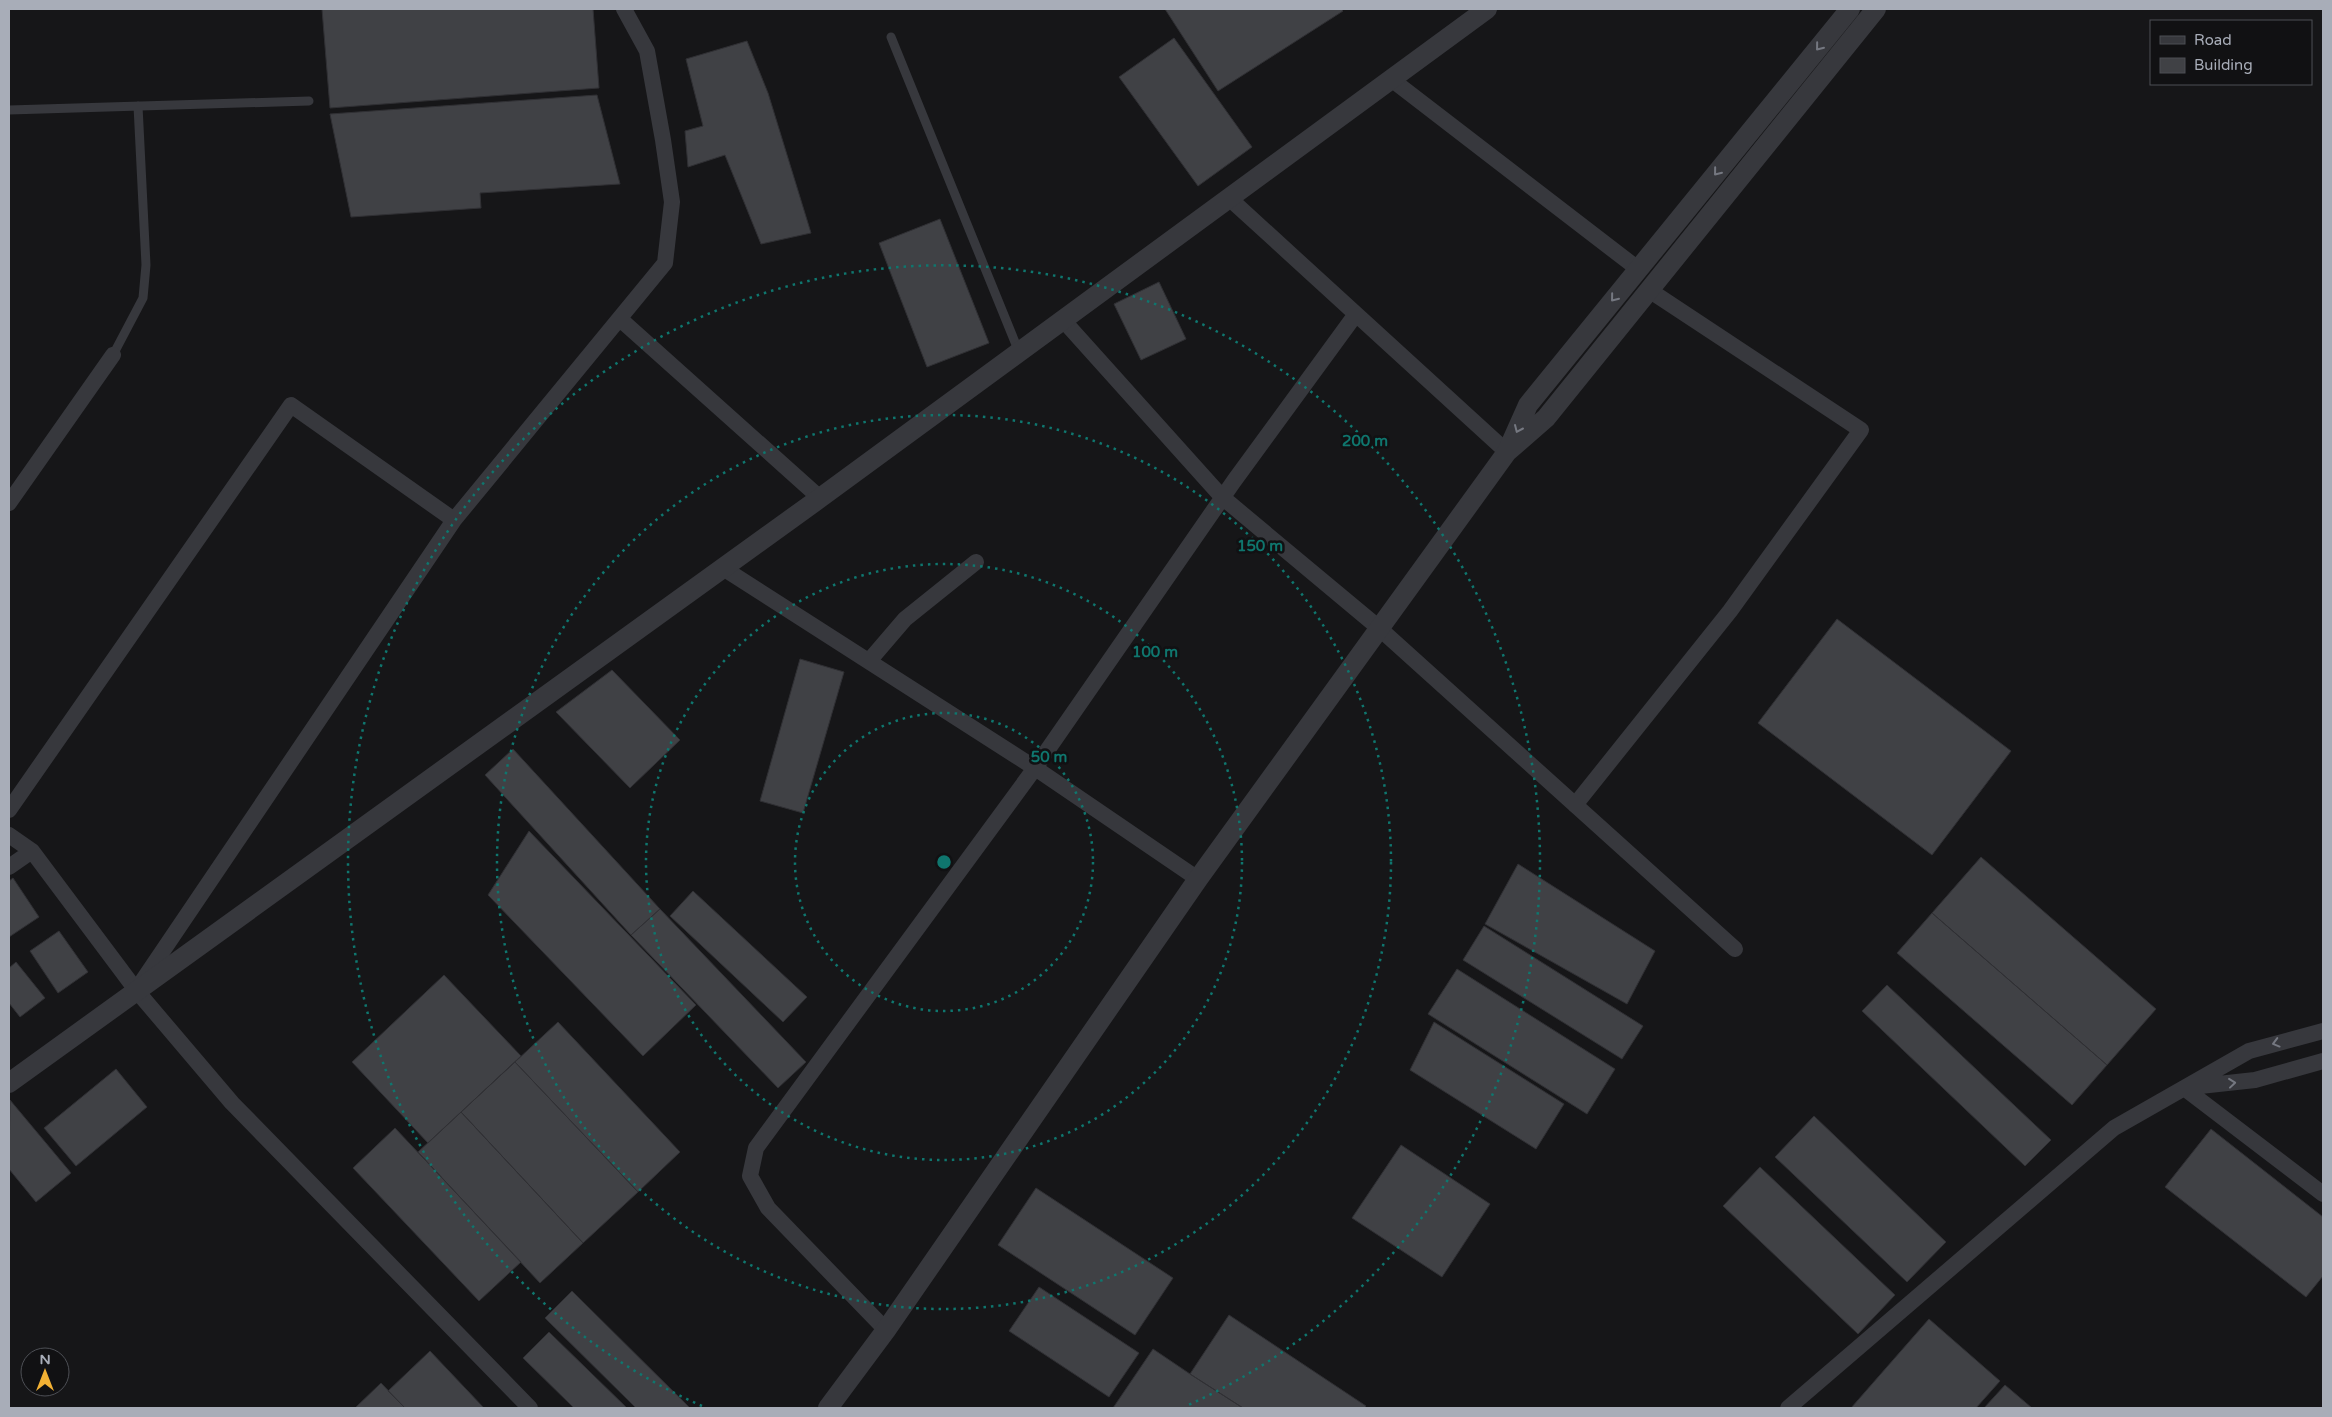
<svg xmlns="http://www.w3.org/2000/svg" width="2332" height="1417" viewBox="0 0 2332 1417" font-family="'Varela Round',sans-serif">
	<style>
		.building { fill: #404145; stroke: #303034 }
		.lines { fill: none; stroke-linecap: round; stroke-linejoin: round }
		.service { stroke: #37383d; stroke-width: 9 }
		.minor { stroke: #37383d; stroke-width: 16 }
		.tertiary { stroke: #37383d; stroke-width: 20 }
		.oneway { stroke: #757881 }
		.ring { fill: none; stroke: #0f766e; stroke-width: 2.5; stroke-dasharray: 2.5 5 }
		.centre { fill: #0f766e; stroke: #111113; stroke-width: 2.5 }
		.ring-label { font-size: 15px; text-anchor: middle; font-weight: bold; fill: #0f766e; stroke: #111113; stroke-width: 5; stroke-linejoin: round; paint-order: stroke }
	</style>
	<rect width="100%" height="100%" fill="#161618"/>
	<path class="building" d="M322,9H593L599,88L330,108Z
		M1165,9H1341L1343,11L1218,91Z
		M1174,38L1252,147L1198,186L1119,77Z
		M747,41L768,93L811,233L761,244L725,155L688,167L685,131L703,126L686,59Z
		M597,95L620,184L480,193L481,208L351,217L330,114Z
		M940,219L989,343L927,367L879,243Z
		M1159,282L1186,339L1141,360L1114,304Z
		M1837,619L2011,751L1932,855L1758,723Z
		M800,659L844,672L803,813L760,801Z
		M612,670L680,740L630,788L556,712Z
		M513,749L660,909L631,935L485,775Z
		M529,831L696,1005L643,1056L488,895Z
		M1981,857L2156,1009L2107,1065L1932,913Z
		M1518,864L1655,951L1627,1004L1485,924Z
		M13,878L39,917L9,937V881Z
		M693,891L807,997L783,1022L670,916Z
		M660,909L806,1062L778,1088L631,935Z
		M1932,913L2107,1065L2072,1105L1897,953Z
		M1484,926L1643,1026L1622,1059L1463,960Z
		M59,931L88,972L58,993L30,951Z
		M16,962L45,998L20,1017L9,1003V968Z
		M1457,969L1615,1069L1587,1114L1428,1014Z
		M444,975L521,1056L428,1143L352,1062Z
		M1887,985L2051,1140L2025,1166L1862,1011Z
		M558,1022L680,1152L638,1192L515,1062Z
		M1434,1022L1564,1104L1536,1149L1410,1070Z
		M515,1062L638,1192L583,1243L461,1112Z
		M116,1069L147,1107L76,1166L44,1128Z
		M10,1100L71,1173L36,1202L9,1169Z
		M461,1112L583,1243L540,1283L418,1152Z
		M1814,1116L1946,1242L1907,1282L1775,1157Z
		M395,1128L521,1262L479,1301L353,1168Z
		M2211,1129L2323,1217V1276L2306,1297L2165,1187Z
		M1401,1145L1490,1204L1442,1277L1352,1218Z
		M1760,1167L1895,1295L1858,1334L1723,1206Z
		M1036,1188L1173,1278L1135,1335L998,1245Z
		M1039,1287L1139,1353L1109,1397L1009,1331Z
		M572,1291L690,1408H636L545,1318Z
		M1229,1315L1366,1406L1364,1408H1243L1190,1374Z
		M1929,1319L2000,1381L1976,1408H1851Z
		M549,1332L627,1408H574L523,1358Z
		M1153,1349L1190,1374L1243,1408H1113Z
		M430,1351L484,1408H405L388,1391Z
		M381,1383L405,1408H355Z
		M2005,1385L2032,1408H1984Z"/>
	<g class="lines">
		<path class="service" d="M891,37L1019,352
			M9,110L309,101
			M113,355L143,298L146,265L138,106"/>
		<path class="minor" d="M1391,79L1638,269
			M1229,198L1507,452
			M620,319L820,498
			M1063,320L1222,497L1379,628L1735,949
			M9,503L113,355
			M723,568L1035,768L1198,879
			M869,661L905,619L976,562
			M1575,805L1730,611L1861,430L1649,290
			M9,810L291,405L454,520
			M9,835L32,851L136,990L232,1103L530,1408
			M9,867L32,851
			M139,986L454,520L665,263L672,202L663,140L647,51L624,9
			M2191,1087L2255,1080L2323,1061
			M2184,1088L2323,1194
			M886,1330L768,1208L750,1176L756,1148L1035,768L1234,481L1356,314
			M1788,1408L2114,1128L2249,1051L2323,1031"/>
		<path class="tertiary" d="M1850,9L1528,405L1507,452L1546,418L1876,9
			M9,1083L820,498L1487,9
			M828,1408L886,1330L1198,879L1507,452"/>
	</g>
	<defs><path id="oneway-chevron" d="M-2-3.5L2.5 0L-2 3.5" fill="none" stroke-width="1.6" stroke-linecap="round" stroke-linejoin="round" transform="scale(1.25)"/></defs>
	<g class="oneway">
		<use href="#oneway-chevron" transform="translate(1819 47) rotate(129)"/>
		<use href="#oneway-chevron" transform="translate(1717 172) rotate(129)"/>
		<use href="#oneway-chevron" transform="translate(1614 298) rotate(129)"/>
		<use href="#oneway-chevron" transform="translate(1518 429) rotate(114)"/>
		<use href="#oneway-chevron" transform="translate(2276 1043) rotate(165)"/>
		<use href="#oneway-chevron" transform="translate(2232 1083) rotate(-6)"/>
	</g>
	<g class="ring">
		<circle cx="944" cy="862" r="149"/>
		<circle cx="944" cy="862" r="298"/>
		<circle cx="944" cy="862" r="447"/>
		<path d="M702 1406A596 596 0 1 1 1186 1406"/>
	</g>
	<circle cx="944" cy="862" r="8" class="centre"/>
	<g class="ring-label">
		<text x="1365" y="446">200 m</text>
		<text x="1260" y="551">150 m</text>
		<text x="1155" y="657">100 m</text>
		<text x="1049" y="762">50 m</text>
	</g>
	<rect width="2332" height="1417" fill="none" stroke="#a8adb8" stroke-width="20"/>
	<rect x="2150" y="20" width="162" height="65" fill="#111113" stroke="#4d4f55"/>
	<rect x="2160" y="36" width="25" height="8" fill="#37383d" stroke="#4d4f55"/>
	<text x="2194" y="45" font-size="15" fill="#a8adb8">Road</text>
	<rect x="2160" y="58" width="25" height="15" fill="#404145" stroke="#4d4f55"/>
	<text x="2194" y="70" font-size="15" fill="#a8adb8">Building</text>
	<g transform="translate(45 1372)"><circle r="24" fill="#111113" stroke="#4d4f55"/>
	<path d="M0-4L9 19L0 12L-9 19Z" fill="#f2b134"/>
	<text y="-8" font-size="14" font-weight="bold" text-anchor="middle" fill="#a8adb8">N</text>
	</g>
</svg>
